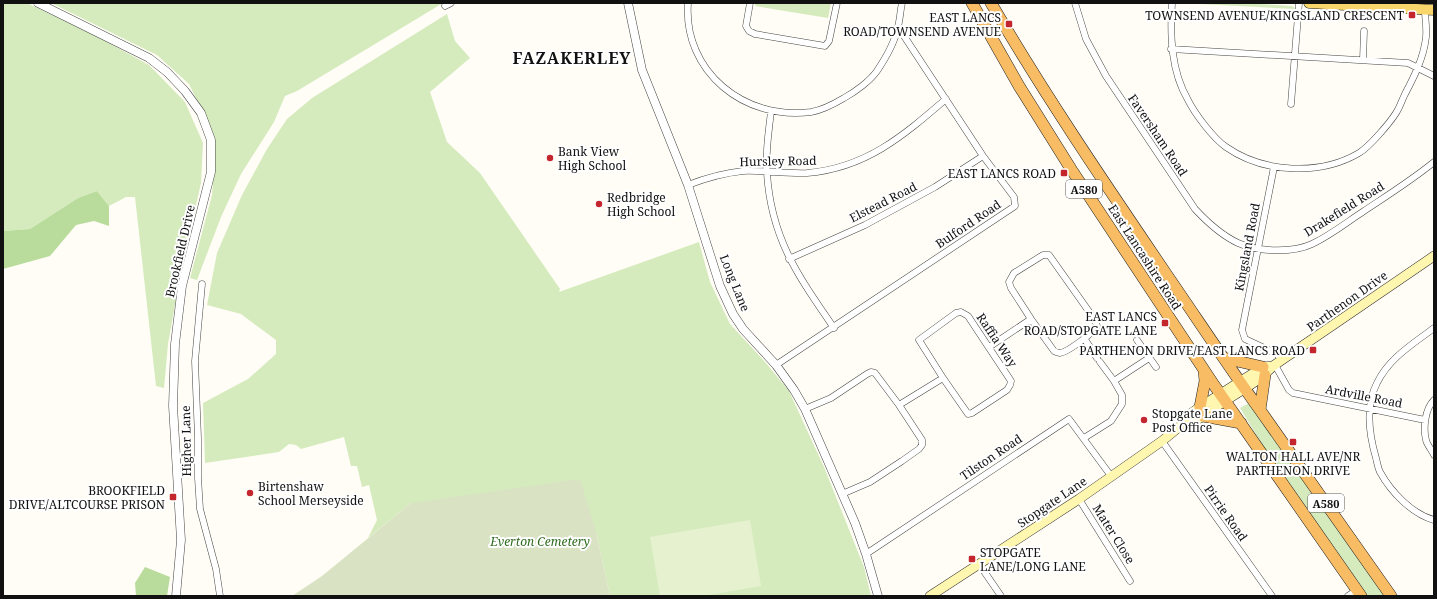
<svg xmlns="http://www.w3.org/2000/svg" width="1437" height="599" viewBox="0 0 1437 599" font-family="'Noto Serif',serif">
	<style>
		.green { fill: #d5ebbd }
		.forest { fill: #b9dc9c }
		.cemetery { fill: #d9e3c4 }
		.pitch { fill: #e6f2cf }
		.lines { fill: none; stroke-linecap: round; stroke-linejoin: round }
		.minor-casing { stroke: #444; stroke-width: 7 }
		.tertiary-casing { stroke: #444; stroke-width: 9 }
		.secondary-casing { stroke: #333; stroke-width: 10 }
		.primary-casing { stroke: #222; stroke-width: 11 }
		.trunk-casing { stroke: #222; stroke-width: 12 }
		.minor { stroke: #fff; stroke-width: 6 }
		.tertiary { stroke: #fff; stroke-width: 8 }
		.secondary { stroke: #fff6b0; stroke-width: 9 }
		.primary { stroke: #f9d66b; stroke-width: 10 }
		.trunk { stroke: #f7bc64; stroke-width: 11 }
		.poi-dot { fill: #c4262e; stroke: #fff; stroke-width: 1.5 }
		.labels { text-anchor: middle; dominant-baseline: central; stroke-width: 4; stroke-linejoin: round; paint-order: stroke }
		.shield { fill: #fff; stroke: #585858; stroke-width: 1 }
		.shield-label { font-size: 11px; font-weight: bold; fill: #111 }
		.poi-label { font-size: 12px; fill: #111; stroke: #fff; text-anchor: end }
		.street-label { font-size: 12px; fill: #111; stroke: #fff }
		.park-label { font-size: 12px; font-style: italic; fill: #2f6b1f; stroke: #fff }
		.district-label { font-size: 16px; font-weight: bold; letter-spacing: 1px; fill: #111; stroke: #fff }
	</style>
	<rect width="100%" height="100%" fill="#fffdf5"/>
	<path class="green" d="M3,3H27L96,36L149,65L185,102L203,143L201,183L181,271L168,344L164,388L156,386L135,197H126L109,206L97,191L78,198L30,229L3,231Z
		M51,3H443L297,91L285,96L274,122L241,174L221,217L197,280L190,278L212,195L215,159L209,125L189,84L157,55Z
		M756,3H831L828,18L755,6Z
		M1180,3H1246L1291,6L1294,7L1295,9Z
		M447,14L455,41L470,58L430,92L447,142L480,173L560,289L559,292L699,242L710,282L730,324L766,363L789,391L824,467L864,567L871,596H610L596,532L411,503L368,538L377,520L369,485L362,487L357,466H351L344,437L301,449L296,445L289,444L279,452L205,463L203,403L248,379L276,354V340L241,314L207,305L217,253L242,195L267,149L287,119L312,98Z
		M1249,403L1384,596H1367L1268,454L1240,408Z"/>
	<path class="forest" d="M97,191L109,206V226L94,221L76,225L50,256L3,269V231L30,229L78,198Z
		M145,567L170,577L167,596H136L135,583Z"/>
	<path class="cemetery" d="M580,479L596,532L610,596H292L322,576L411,503Z"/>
	<path class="pitch" d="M750,520L761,586L702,596H660L650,537Z"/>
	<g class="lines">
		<g class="minor-casing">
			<path id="minor" d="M688,3C683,72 745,121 811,112C823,110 834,104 844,98C855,92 870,81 877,71C885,59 894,44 897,30C900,22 900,12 902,3
				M750,3L746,26L749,31L755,34L825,46L829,41L837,3
				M1075,3L1086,39L1106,76L1195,209C1208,223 1221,235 1238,243C1258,252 1293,253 1312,244C1331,235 1347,222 1364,211C1388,195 1412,180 1434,162
				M1172,3C1170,36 1171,71 1188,100C1195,114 1213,138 1226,147C1263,173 1320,176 1359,153C1369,147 1389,124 1396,113C1400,107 1402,100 1405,94C1414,77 1424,57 1426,37C1427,28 1425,19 1425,10
				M445,6L451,3
				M1171,49L1408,63L1434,76
				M1363,60L1364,31
				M1291,104L1299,3
				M771,111C769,131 765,152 767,173C771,238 798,276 834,328
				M1274,167L1242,330L1245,339L1277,354L1282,360
				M688,185C706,178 724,173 743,171C764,170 786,174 807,173C866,168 903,136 946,99
				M1043,255H1049L1095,320L1097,326C1093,333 1068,352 1060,353C1058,353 1056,352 1054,351L1031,319L1011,288L1009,282L1014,273Z
				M789,259L865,225L935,187L983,156
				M202,284L195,361L198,438V478L200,509L216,569L220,596
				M961,312L968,316L1011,381L1010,385L1007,390L972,413L968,414L943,378L919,340L956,313Z
				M1434,328C1413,344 1389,358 1377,383C1365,406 1369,434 1376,458C1377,462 1378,468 1380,472C1391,492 1412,514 1434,520
				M1084,338L1097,358
				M1137,340L1156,367
				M989,347L1031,319
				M776,365L1015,206L1014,197L983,156L904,36L897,30
				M1275,365L1289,390L1293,393L1425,420
				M1114,381L1149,358
				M1434,400C1425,409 1423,428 1426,440C1427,445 1432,450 1434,455
				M899,405L943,378
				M805,409L831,398L867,374L871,372L875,373L899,405L922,440V445L919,449L902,461L870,482L842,494
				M1084,438L1111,421L1122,404V395L1114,381L1100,362
				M1162,441L1272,596
				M1079,499L1130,581
				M866,554L1069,419L1111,476
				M979,564L1001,596
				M1348,596L1357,590"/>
		</g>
		<g class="tertiary-casing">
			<path id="tertiary" d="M38,3L149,58L167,72L185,91L201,113L211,140V172L182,286L175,344L173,406L181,540L176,596
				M628,3L642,70L688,185L720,286L733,314L743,329L776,365L794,390L805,409L855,523L866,554L878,596"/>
		</g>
		<g class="secondary-casing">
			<path id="secondary" d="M1184,423C1200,422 1212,409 1225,401C1242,390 1259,381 1273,366L1434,256
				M930,596L1079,499L1162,441L1184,423L1189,415L1200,407L1263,367L1273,366"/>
		</g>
		<g class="primary-casing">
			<path id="primary" d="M1309,3L1434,10"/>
		</g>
		<g class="trunk-casing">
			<path id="trunk" d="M972,3L1019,86L1071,169L1214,385L1361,596
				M991,3C1046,97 1106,185 1167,275C1198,320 1228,366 1260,410L1391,596
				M1224,358L1263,367
				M1200,407L1205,381L1204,371
				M1260,410L1265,375
				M1203,416L1241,423"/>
		</g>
		<use href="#minor" class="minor"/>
		<use href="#tertiary" class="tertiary"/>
		<use href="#secondary" class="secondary"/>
		<use href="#primary" class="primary"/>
		<use href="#trunk" class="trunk"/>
	</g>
	<g class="poi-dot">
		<rect x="1408" y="11" width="8" height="8" rx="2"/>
		<rect x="1005" y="20" width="8" height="8" rx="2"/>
		<circle cx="550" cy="158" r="4"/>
		<rect x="1060" y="169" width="8" height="8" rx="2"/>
		<circle cx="599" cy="204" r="4"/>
		<rect x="1161" y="319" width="8" height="8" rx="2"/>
		<rect x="1309" y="346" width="8" height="8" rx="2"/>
		<circle cx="1144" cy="420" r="4"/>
		<rect x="1289" y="438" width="8" height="8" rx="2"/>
		<circle cx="250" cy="493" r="4"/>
		<rect x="169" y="493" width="8" height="8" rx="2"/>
		<rect x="968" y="555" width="8" height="8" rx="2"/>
	</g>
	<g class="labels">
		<g class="shield">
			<rect x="1066" y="180" width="36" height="18" rx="3"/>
			<rect x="1308" y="494" width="36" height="18" rx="3"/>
		</g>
		<g class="shield-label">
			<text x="1084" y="189">A580</text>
			<text x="1326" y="503">A580</text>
		</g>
		<g class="poi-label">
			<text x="1404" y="15">TOWNSEND AVENUE/KINGSLAND CRESCENT</text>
			<text x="1001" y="17">EAST LANCS<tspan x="1001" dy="14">ROAD/TOWNSEND AVENUE</tspan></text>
			<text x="558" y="151" text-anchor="start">Bank View<tspan x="558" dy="14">High School</tspan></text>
			<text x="1056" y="173">EAST LANCS ROAD</text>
			<text x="607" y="197" text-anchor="start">Redbridge<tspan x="607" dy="14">High School</tspan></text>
			<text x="1157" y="316">EAST LANCS<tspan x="1157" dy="14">ROAD/STOPGATE LANE</tspan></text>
			<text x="1305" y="350">PARTHENON DRIVE/EAST LANCS ROAD</text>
			<text x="1152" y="413" text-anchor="start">Stopgate Lane<tspan x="1152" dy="14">Post Office</tspan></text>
			<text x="1293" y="456" text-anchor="middle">WALTON HALL AVE/NR<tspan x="1293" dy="14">PARTHENON DRIVE</tspan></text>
			<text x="258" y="486" text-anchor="start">Birtenshaw<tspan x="258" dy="14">School Merseyside</tspan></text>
			<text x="165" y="490">BROOKFIELD<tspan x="165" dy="14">DRIVE/ALTCOURSE PRISON</tspan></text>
			<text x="980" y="552" text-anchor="start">STOPGATE<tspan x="980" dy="14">LANE/LONG LANE</tspan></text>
		</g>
		<g class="street-label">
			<text transform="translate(1158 135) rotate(56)">Faversham Road</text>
			<text transform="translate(778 161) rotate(-1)">Hursley Road</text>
			<text transform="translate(883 202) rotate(-27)">Elstead Road</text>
			<text transform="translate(1344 209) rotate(-32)">Drakefield Road</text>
			<text transform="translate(968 224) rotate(-34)">Bulford Road</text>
			<text transform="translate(1247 247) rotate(-79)">Kingsland Road</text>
			<text transform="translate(180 251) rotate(-77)">Brookfield Drive</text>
			<text transform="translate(1145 257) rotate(57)">East Lancashire Road</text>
			<text transform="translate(735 283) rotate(68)">Long Lane</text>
			<text transform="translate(1347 301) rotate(-35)">Parthenon Drive</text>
			<text transform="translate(997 340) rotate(56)">Raffia Way</text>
			<text transform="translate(1364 396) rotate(11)">Ardville Road</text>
			<text transform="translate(186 441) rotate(-91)">Higher Lane</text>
			<text transform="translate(991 457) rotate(-34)">Tilston Road</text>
			<text transform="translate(1052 502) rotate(-34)">Stopgate Lane</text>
			<text transform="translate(1226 513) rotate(55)">Pirrie Road</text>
			<text transform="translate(1114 534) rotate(58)">Mater Close</text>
		</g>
		<g class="park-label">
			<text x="540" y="541">Everton Cemetery</text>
		</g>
		<g class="district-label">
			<text x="572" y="58">FAZAKERLEY</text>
		</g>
	</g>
	<rect width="1437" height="599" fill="none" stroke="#111111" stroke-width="8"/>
</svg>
